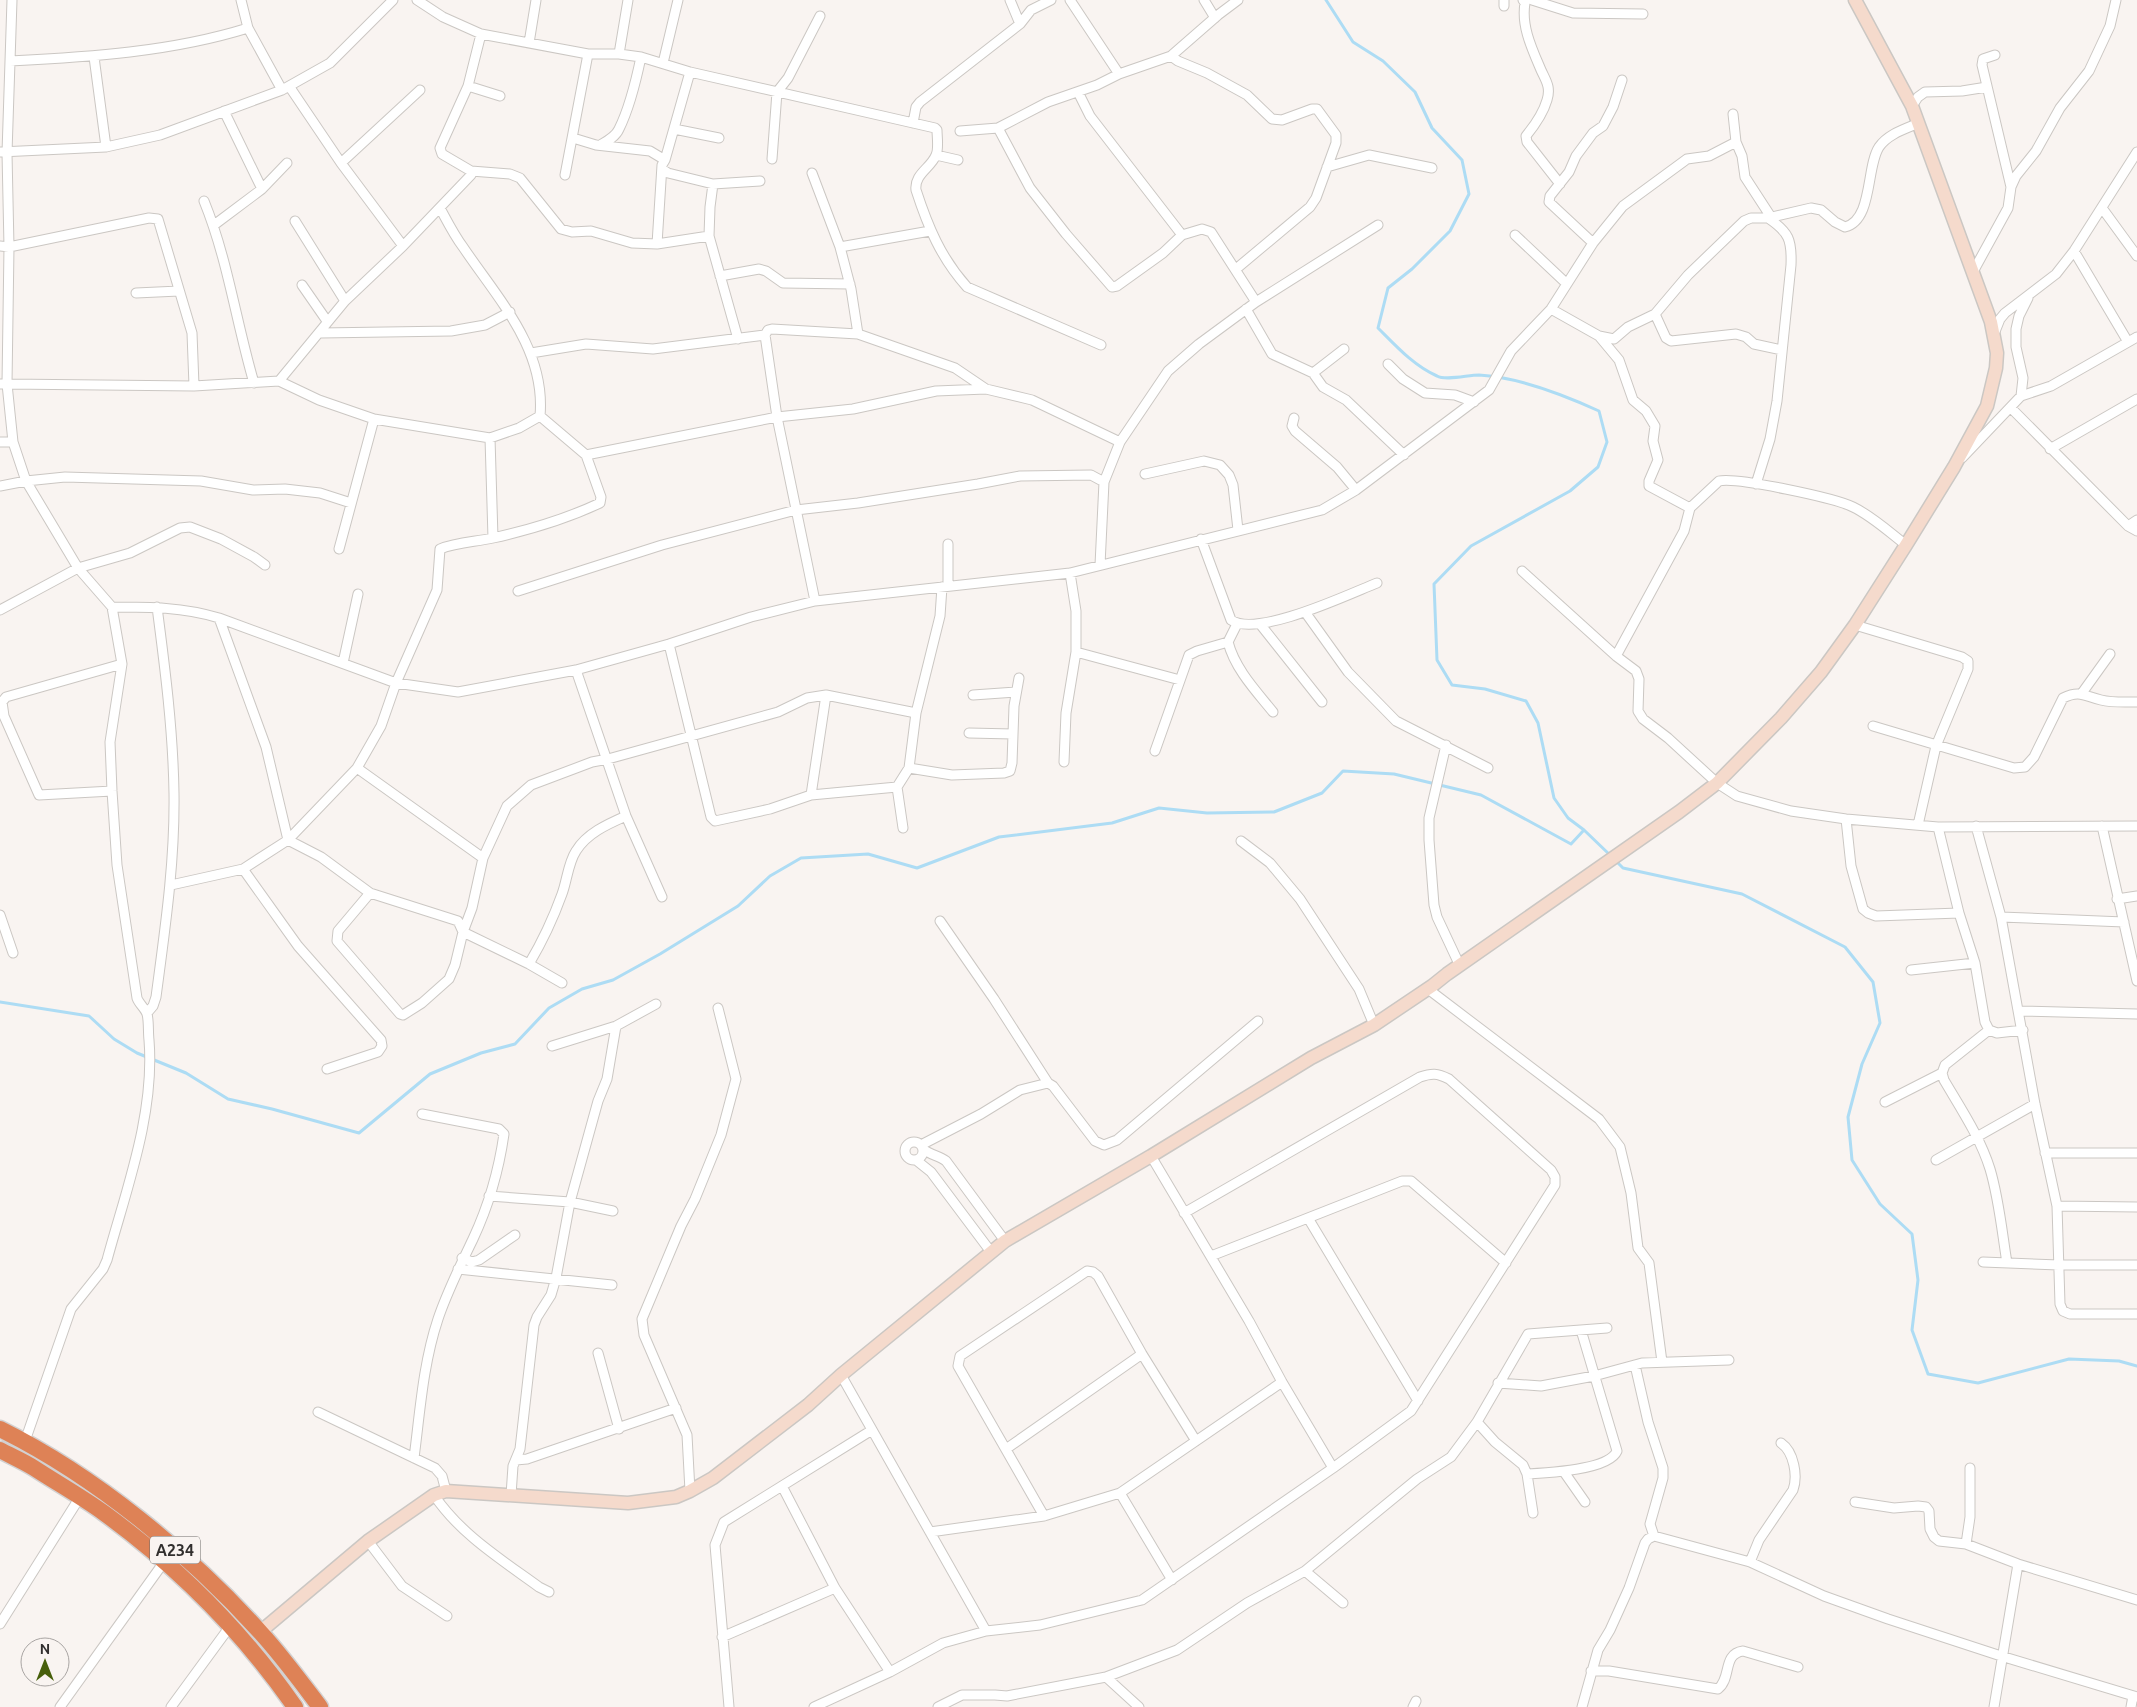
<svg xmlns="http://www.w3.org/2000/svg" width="2137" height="1707" viewBox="0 0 2137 1707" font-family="Ubuntu,sans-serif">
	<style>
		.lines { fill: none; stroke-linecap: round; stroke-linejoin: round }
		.stream { stroke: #addcf4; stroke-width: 3 }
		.street-casing { stroke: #cbc7c3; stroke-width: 11 }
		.secondary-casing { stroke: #cbc7c3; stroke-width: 15 }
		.highway-casing { stroke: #d2d1d1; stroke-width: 19 }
		.street { stroke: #fff; stroke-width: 9 }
		.secondary { stroke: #f5dacc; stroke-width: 12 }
		.highway { stroke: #de8256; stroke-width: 16 }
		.labels { text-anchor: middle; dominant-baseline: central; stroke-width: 4; stroke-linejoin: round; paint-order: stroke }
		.shield { fill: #f9f4f1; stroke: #6d6a68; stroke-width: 1 }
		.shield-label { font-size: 16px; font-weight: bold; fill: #312f2e }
	</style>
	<rect width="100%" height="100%" fill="#f9f4f1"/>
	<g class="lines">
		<path class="stream" d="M1326,0L1353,42L1383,61L1415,92L1432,128L1462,160L1469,194L1450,231L1412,269L1388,288L1378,328C1396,346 1414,366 1437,376C1446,381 1468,375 1479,375C1518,377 1564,395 1599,411L1607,442L1598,467L1570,491L1471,546L1434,584L1437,660L1452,685L1485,689L1526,701L1538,723L1554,798L1568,818L1584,830L1610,855
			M1616,861L1623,868L1742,894L1845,947L1873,982L1880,1023L1862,1064L1848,1117L1852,1160L1880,1204L1912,1234L1918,1280L1912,1330L1928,1374L1978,1383L2069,1359L2119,1361L2137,1366
			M0,1002L89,1016L114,1039L137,1053L186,1073L228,1099L272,1109L359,1133L430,1074L481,1053L515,1044L549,1008L582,989L613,980L660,954L738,906L770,876L801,858L868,854L917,868L999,837L1112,823L1159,808L1207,813L1274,812L1322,793L1343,771L1394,774L1481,795L1571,844L1584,830"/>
		<g class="street-casing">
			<path id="street" d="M12,0L7,153L9,247L7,384L194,386L279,381L319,400L374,419L490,438L519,428L540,416
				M241,0L248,28L282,90
				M417,0L443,17L481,34L588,54H619L641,57L690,72L935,128L937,130C937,137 939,149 936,155C931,168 914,174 916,190C928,227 941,258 967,287L1101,345
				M1010,0L1020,24
				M1070,0L1119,74
				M1204,0L1215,18
				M1523,0L1525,3C1521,26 1532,49 1541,70C1546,81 1551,87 1547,100C1543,114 1535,125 1526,136L1527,142L1560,184
				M1532,0L1573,13L1643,14
				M1504,6V0
				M481,34L468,86L440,148L442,154L471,171L510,174L520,178L561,229L572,232L591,231L632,243L657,244L709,236
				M529,43L536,0
				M619,54L628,0
				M1995,55L1983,59L1982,65L2011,187
				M1171,56L1178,61L1207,73L1247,95L1272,119L1282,120L1312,109H1317L1336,135V143L1316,198L1310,207L1236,269
				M94,57L106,147
				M10,61C89,57 171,52 248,28
				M663,63L678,0
				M289,86L341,163L403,246
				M468,86L500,96
				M1078,92L1090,116L1182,235
				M1912,106L1918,97L1925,92L1962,91L1987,87
				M224,111L262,189
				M1733,114L1736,142L1742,156L1745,177L1771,217
				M913,123L916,107L920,102L1020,24L1031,10L1051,0
				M998,128L1030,188L1066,234L1112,287L1117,286L1163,253L1182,235L1202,229L1211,232L1256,302
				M674,129L719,138
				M960,131L998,128L1048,102L1097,85L1119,74L1171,56L1218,15L1238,0
				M573,138L596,145L650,151L665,160
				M602,144C609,140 616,136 619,129C630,107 636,81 641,57
				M0,152L106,147L160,135L282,90L330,63L393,0
				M936,155L958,160
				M772,159L777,92L788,78L820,16
				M341,163L420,90
				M1327,167L1369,155L1432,168
				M662,169L668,173L713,184L760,181
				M812,173L840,247L851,289L858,334
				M565,175L588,54
				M713,184L710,207L709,236L738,339
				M204,201C228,260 236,322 254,383
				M440,208C447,221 454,235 463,247C498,299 546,349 540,416
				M2102,208L2137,256
				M295,221L345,301
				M214,225L262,189L287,163
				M1515,235L1567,284
				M1593,243L1549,202L1550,196L1569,172L1576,156L1593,133L1603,126L1613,107L1622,80
				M657,244L662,165L665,160L690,72
				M0,246L9,247L149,218L158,219L192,333L194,386
				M840,247L930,231
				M2074,251L2128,342
				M1974,270L2008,208L2011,187L2016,176L2036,151L2060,108L2089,71L2110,26L2116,0
				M720,276L759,269L766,271L783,283L850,284
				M302,285L327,321
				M136,293L179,291
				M1246,309L1272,354L1313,373L1323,387L1346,400L1404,455
				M1551,309L1599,336L1619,360L1633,400L1646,411L1655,426L1653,441L1658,460L1649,481V486L1690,508
				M1655,314L1666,338L1671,341L1736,334L1746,337L1754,344L1782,350
				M321,333L451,331L485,325L510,312
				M1994,334L2000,319L2005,313L2056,274L2074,251L2137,152
				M765,335L777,417L815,601
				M1599,336L1614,339L1628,327L1655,314L1688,275L1744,221L1751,218H1768L1811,208L1821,210L1835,222L1845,227C1873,220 1866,167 1879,147C1888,134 1905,129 1919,123
				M531,353L586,344L653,349L765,335L768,330L772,329L858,334L955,368L986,389
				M1388,364L1403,379L1425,393L1455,395L1474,402
				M1313,373L1344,349
				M279,381L345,301L403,246L471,175V171
				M0,384H7L13,442L26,481L78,568L112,607C149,607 183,607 219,618L396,683L458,692L576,670L669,644L751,617L815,601L1070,573L1322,510L1356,490L1489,390L1511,351L1551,309L1593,243L1623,206L1687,159L1709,156L1736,142
				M2021,396L2051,386L2137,337
				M2011,408L2128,526L2137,531
				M1294,418L1292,426L1295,431L1337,467L1356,490
				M490,438L493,538
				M0,442H13
				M2050,449L2137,399
				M586,455L777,417L853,409L936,391L986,389L1032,400L1120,442
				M1962,458L2021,396L2023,378L2016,347V329L2019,316L2028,298
				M1145,474L1204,461L1220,465L1229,475L1233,485L1238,530
				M1756,484L1770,439L1777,401L1791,265C1792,240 1789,232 1768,218
				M0,486L26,481L65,477L201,481L253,490L285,489L320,493L351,503
				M2128,526L2137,520
				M1201,539L1231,620C1257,638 1349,594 1377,583
				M339,549L374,419
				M1100,565L1104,482L1120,442L1168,371L1199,344L1256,302L1378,225
				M1522,571L1616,656L1636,671L1639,679L1638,711L1643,719L1668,738L1717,783L1737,796L1791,811L1846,819L1938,827L2137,826
				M948,586V544
				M518,591L662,545L796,510L858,503L978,484L1020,476L1091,475L1104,482
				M0,610L78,568L130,553L180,528L190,527L221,539L254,557L265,565
				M1305,612L1348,672L1396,721L1488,768
				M219,618L266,747L288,840L321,857L370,893L458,921L463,932L529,964L562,983
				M1237,624L1228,642C1235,669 1256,691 1273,712
				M1260,624L1322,702
				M1855,625L1962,657L1968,661V669L1936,746L1918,825
				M669,644L711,817L715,821L770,809L811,795L897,787
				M1076,652L1180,680
				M1616,656L1684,531L1690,508L1719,481C1737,477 1835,498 1853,507C1872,516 1889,532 1906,545
				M343,663L358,594
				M576,670L626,816L662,897
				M2082,693L2110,654
				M973,695L1016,692
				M1873,726L2014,768L2025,767L2034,757L2063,698C2080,690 2084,696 2101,700C2113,703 2125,702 2137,702
				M969,733L1013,734
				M1446,745L1429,818V840L1434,905L1437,917L1460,966
				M1155,751L1189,655L1197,651L1228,642
				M1064,762L1066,713L1076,652V611L1070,573
				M357,768L483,858
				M909,768L952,775L1004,773L1010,771L1012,763L1014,706L1019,678
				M112,791L39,795L4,716L2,702L6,697L122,664
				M811,795L826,695
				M1846,819L1851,866L1863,909L1868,913L1876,916L1959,913L1975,963L1985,1022L1989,1030L1997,1033L2023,1030
				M1976,826L2001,917L2035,1104L2057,1206L2060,1304L2063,1311L2070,1314H2137
				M2102,826L2137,981
				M1938,827L1959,913
				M903,828L897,787L909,768L916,713L940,616L942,587
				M1241,841L1270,863L1300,899L1359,989L1374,1025
				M243,869L298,946L381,1040L382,1046L378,1052L327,1069
				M171,885L243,869L288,840L357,768L381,726L396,683L437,590L440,549C457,542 475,542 493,538C529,530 566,519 600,503L601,497L586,455L540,416
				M370,893L338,931L337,941L400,1014L403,1015L422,1003L449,979L455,965L463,932L472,908L483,858L507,806L531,785L592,762L608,759L778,712L807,698L826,695L916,713
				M2117,899L2137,896
				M0,915L13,953
				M2001,917L2124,922
				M940,921L994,999L1048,1083L1053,1086L1095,1141L1104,1145L1117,1140L1258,1021
				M529,964C542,942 553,919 562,894C567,881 568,863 576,851C587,833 608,824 626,816
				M1911,970L1975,963
				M1428,989L1599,1119L1620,1147L1631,1193L1638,1248L1649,1263L1662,1362
				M2020,1011L2137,1014
				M147,1013L153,1006L156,997C165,929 175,862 174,793C173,730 165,668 157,607
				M1989,1030L1945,1065L1942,1073L1944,1080C1961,1109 1980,1137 1990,1169C1999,1199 2002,1232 2007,1263
				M552,1046L616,1026L656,1004
				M1885,1102L1942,1073
				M905 1151a9 9 0 1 1 18 0a9 9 0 1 1-18 0Z
				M921,1145L981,1114L1020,1090L1048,1083
				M923,1149C931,1155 939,1156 946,1161L1005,1241
				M2045,1153H2137
				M1151,1156L1249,1321L1282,1382L1333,1468
				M916,1160L931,1172L991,1252
				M1936,1160L2035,1104
				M489,1196L570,1202L613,1211
				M2057,1206L2137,1207
				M1308,1218L1418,1401
				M1211,1256L1402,1181H1411L1506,1263
				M462,1258L472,1262L479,1260L515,1235
				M1983,1262L2059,1265H2137
				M458,1269L612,1285
				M598,1353L619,1429
				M1635,1365L1648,1422L1663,1468V1478L1650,1524L1654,1536
				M841,1375L986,1631
				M1498,1383L1541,1386L1594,1376L1642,1363L1729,1360
				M318,1412L435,1468L442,1476L446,1491
				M1477,1422L1495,1442L1523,1465L1527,1474L1533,1513
				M25,1441L71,1309L103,1269L107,1260C126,1190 155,1114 149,1040C148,1032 149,1021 147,1014C145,1008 139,1004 137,998L117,865L112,791L110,742L122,664L112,607
				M1006,1449L1142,1354
				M414,1458C420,1412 423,1364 438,1319C447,1292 460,1266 473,1239C488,1207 499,1169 504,1134L499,1129L422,1114
				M516,1460L527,1459L676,1408
				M1564,1472L1585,1502
				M1527,1474C1546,1473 1609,1470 1617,1451L1581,1330
				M782,1486L835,1588L890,1672
				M690,1491L687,1435L644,1335L642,1319L681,1226L695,1199L721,1135L736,1079L718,1008
				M1120,1493L1172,1580
				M434,1495C460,1534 502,1560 539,1587L549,1592
				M511,1495L513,1466L520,1449L534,1325L537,1317L551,1295L556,1278L570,1202L598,1101L607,1079L616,1026
				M1855,1502L1894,1508L1918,1506L1926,1507L1929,1511L1930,1529L1934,1537L1939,1541L1966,1544L2018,1564L2137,1600
				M1044,1516L958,1366L960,1356L1087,1271L1093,1272L1098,1276L1142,1354L1196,1441
				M930,1532L1044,1516L1120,1493L1282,1382
				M368,1541L402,1586L447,1616
				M1966,1544L1970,1517V1468
				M1750,1562L1759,1540L1793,1490C1798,1476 1794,1452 1781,1443
				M1305,1571L1343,1603
				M0,1624L80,1497
				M722,1637L835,1588
				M1591,1671H1609L1718,1689C1732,1678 1722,1654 1743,1651L1798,1667
				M1106,1677L1139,1707
				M60,1707L164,1562
				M171,1707L231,1625
				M729,1707L715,1545L724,1522L872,1430
				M814,1707L890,1672L943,1643L986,1631L1040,1625L1142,1600L1333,1468L1411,1411L1555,1185V1177L1551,1170L1449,1079C1437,1073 1432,1073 1420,1077L1184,1213
				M938,1707L962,1695H995L1007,1696L1106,1677L1177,1650L1247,1603L1305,1571L1417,1479L1451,1457L1477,1422L1528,1334L1607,1328
				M1413,1707L1416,1701
				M1582,1707L1598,1650L1610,1630L1629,1588L1645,1543L1648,1539L1654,1536L1750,1562L1824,1596L1888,1619L2001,1656L2137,1697
				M1994,1707L2018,1564
				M2131,1707L2133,1696"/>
		</g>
		<g class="secondary-casing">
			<path id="secondary" d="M260,1632L368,1541L434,1495L446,1491L628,1503L676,1497L690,1491L713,1478L808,1405L841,1375L1005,1241L1151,1156L1311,1058L1374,1025L1432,986L1447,974L1679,812L1717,783L1781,718L1821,672L1855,625L1906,545L1954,467L1987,406L1996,368L1997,353L1991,322L1912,106L1855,0"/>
		</g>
		<g class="highway-casing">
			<path id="highway" d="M0,1429C95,1476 190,1554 261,1633C282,1656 301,1682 320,1707
				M0,1450C11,1456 23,1461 34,1468C57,1483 82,1497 104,1513C178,1567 243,1632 295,1707"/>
		</g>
		<use href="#street" class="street"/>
		<use href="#secondary" class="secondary"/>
		<use href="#highway" class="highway"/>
	</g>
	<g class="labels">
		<rect class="shield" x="150" y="1536.5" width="50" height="27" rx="4"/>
		<g class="shield-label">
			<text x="175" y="1550">A234</text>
		</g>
	</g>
	<g transform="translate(45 1662)"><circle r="24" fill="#f9f4f1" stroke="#a9a5a3"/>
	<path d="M0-4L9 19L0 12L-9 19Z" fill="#475f0b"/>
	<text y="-8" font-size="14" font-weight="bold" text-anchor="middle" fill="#312f2e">N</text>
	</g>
</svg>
